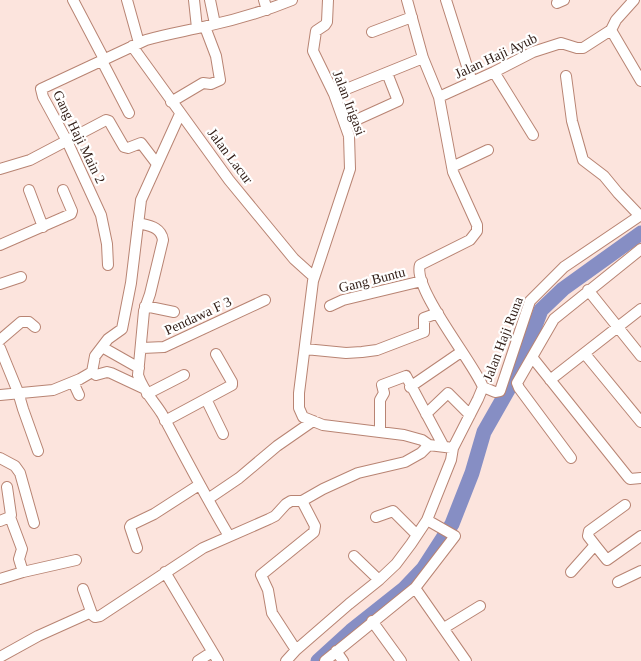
<svg xmlns="http://www.w3.org/2000/svg" width="641" height="661" viewBox="0 0 641 661" font-family="Georgia,serif">
	<style>
		.lines { fill: none; stroke-linecap: round; stroke-linejoin: round }
		.river { stroke: #868ec4; stroke-width: 15 }
		.minor-casing { stroke: #b88473; stroke-width: 12 }
		.minor { stroke: #fff; stroke-width: 10 }
		.labels { text-anchor: middle; dominant-baseline: central; stroke-width: 4.5; stroke-linejoin: round; paint-order: stroke }
		.street-label { font-size: 14px; fill: #311d16; stroke: #fff }
	</style>
	<rect width="100%" height="100%" fill="#fce4dd"/>
	<g class="lines">
		<path class="river" d="M318,661L351,631L404,589L423,569L452,524L472,473L484,432L517,374L541,310L563,289L641,233"/>
		<g class="minor-casing">
			<path id="minor" d="M73,0L104,59
				M127,0L139,43
				M194,0L197,28
				M210,0L215,24
				M264,0L267,10
				M328,0L327,22L325,25L316,31L313,51L334,94L349,136L350,169L313,281L299,393V408L303,417L323,425L404,435L422,440L429,445L453,448
				M446,0L472,82
				M557,3L564,0
				M611,30L641,81
				M372,32L412,17
				M132,46L229,180L294,259L314,277
				M102,61L129,113
				M494,72L533,135
				M566,76L572,121L583,160L604,176L618,193L640,216
				M334,94L423,58
				M439,97L494,72L533,52L561,43L577,48H583L611,30L616,20L634,0
				M171,102L203,83L211,84L220,80L216,56L205,27
				M345,125L398,101L387,73
				M452,167L488,150
				M0,169L30,160L106,120L109,121L124,147L128,148L141,143L157,164
				M29,190L43,227
				M138,223C150,226 161,227 163,240L150,294L144,311L138,375C143,391 154,401 162,414C184,455 205,496 229,536
				M0,245L71,214L72,211L63,190
				M108,265L107,244L101,215L67,141L43,97L41,89L146,40C166,34 186,31 207,26C235,20 265,11 292,0
				M0,284L21,277
				M588,290L641,356
				M145,306L174,312
				M330,306L343,300L422,281
				M0,340L21,322H29L35,327
				M102,347L139,368
				M0,348L18,392L23,409L38,451
				M142,348L164,347L265,300
				M305,349L346,353L362,352L377,350L424,332V318L438,313
				M585,354L641,422
				M532,357L628,477L630,479L641,478
				M92,372L96,375L107,372L111,373L143,388
				M550,380L641,309
				M73,382L79,395
				M410,387L461,352
				M483,387L495,392L500,391L530,301L564,267L641,215
				M147,394L184,375
				M0,395L53,390L80,379L92,372L95,356L108,339L122,329L131,283L141,200L180,114
				M206,399L223,434
				M426,414L448,393L470,415
				M165,421L232,385V382L216,354
				M380,432V400L384,393L382,385L406,376L444,447
				M0,458L15,466L20,473L34,523
				M571,458L519,388L517,383L554,319L641,249
				M208,499L239,478L277,446L313,421
				M376,517L393,511L417,535
				M0,521L10,517L11,515L7,487
				M595,545L588,536L589,531L625,505
				M137,548L130,527L131,525L154,514L199,485
				M354,556L379,580
				M23,572L76,560
				M165,572L218,661
				M571,572L595,545L607,560L641,536
				M0,579L23,572L19,559L22,549L10,517
				M618,582L641,571
				M415,588L466,661
				M83,589L92,614
				M372,621L401,661
				M444,628L480,606
				M296,650L272,613L268,590L261,575L314,532L315,526L302,501
				M336,651L343,661
				M0,657L38,636L87,614L90,613L95,617L100,616L203,548L269,519L275,516L286,504L291,501H302L323,489L358,473L405,462L421,453L429,445
				M198,661L212,652
				M286,661L296,650L349,604L379,580L396,564L411,544L427,520L451,460L453,448L478,399L483,387C473,362 412,288 420,265L470,240L477,231V225L453,172L439,97L423,58L407,0
				M325,661L415,588L455,536L427,520"/>
		</g>
		<use href="#minor" class="minor"/>
	</g>
	<g class="labels">
		<g class="street-label">
			<text transform="translate(496 56) rotate(-25)">Jalan Haji Ayub</text>
			<text transform="translate(349 103) rotate(69)">Jalan Irigasi</text>
			<text transform="translate(79 137) rotate(64)">Gang Haji Main 2</text>
			<text transform="translate(230 156) rotate(53)">Jalan Lacur</text>
			<text transform="translate(372 280) rotate(-14)">Gang Buntu</text>
			<text transform="translate(198 316) rotate(-25)">Pendawa F 3</text>
			<text transform="translate(503 339) rotate(-69)">Jalan Haji Runa</text>
		</g>
	</g>
</svg>
